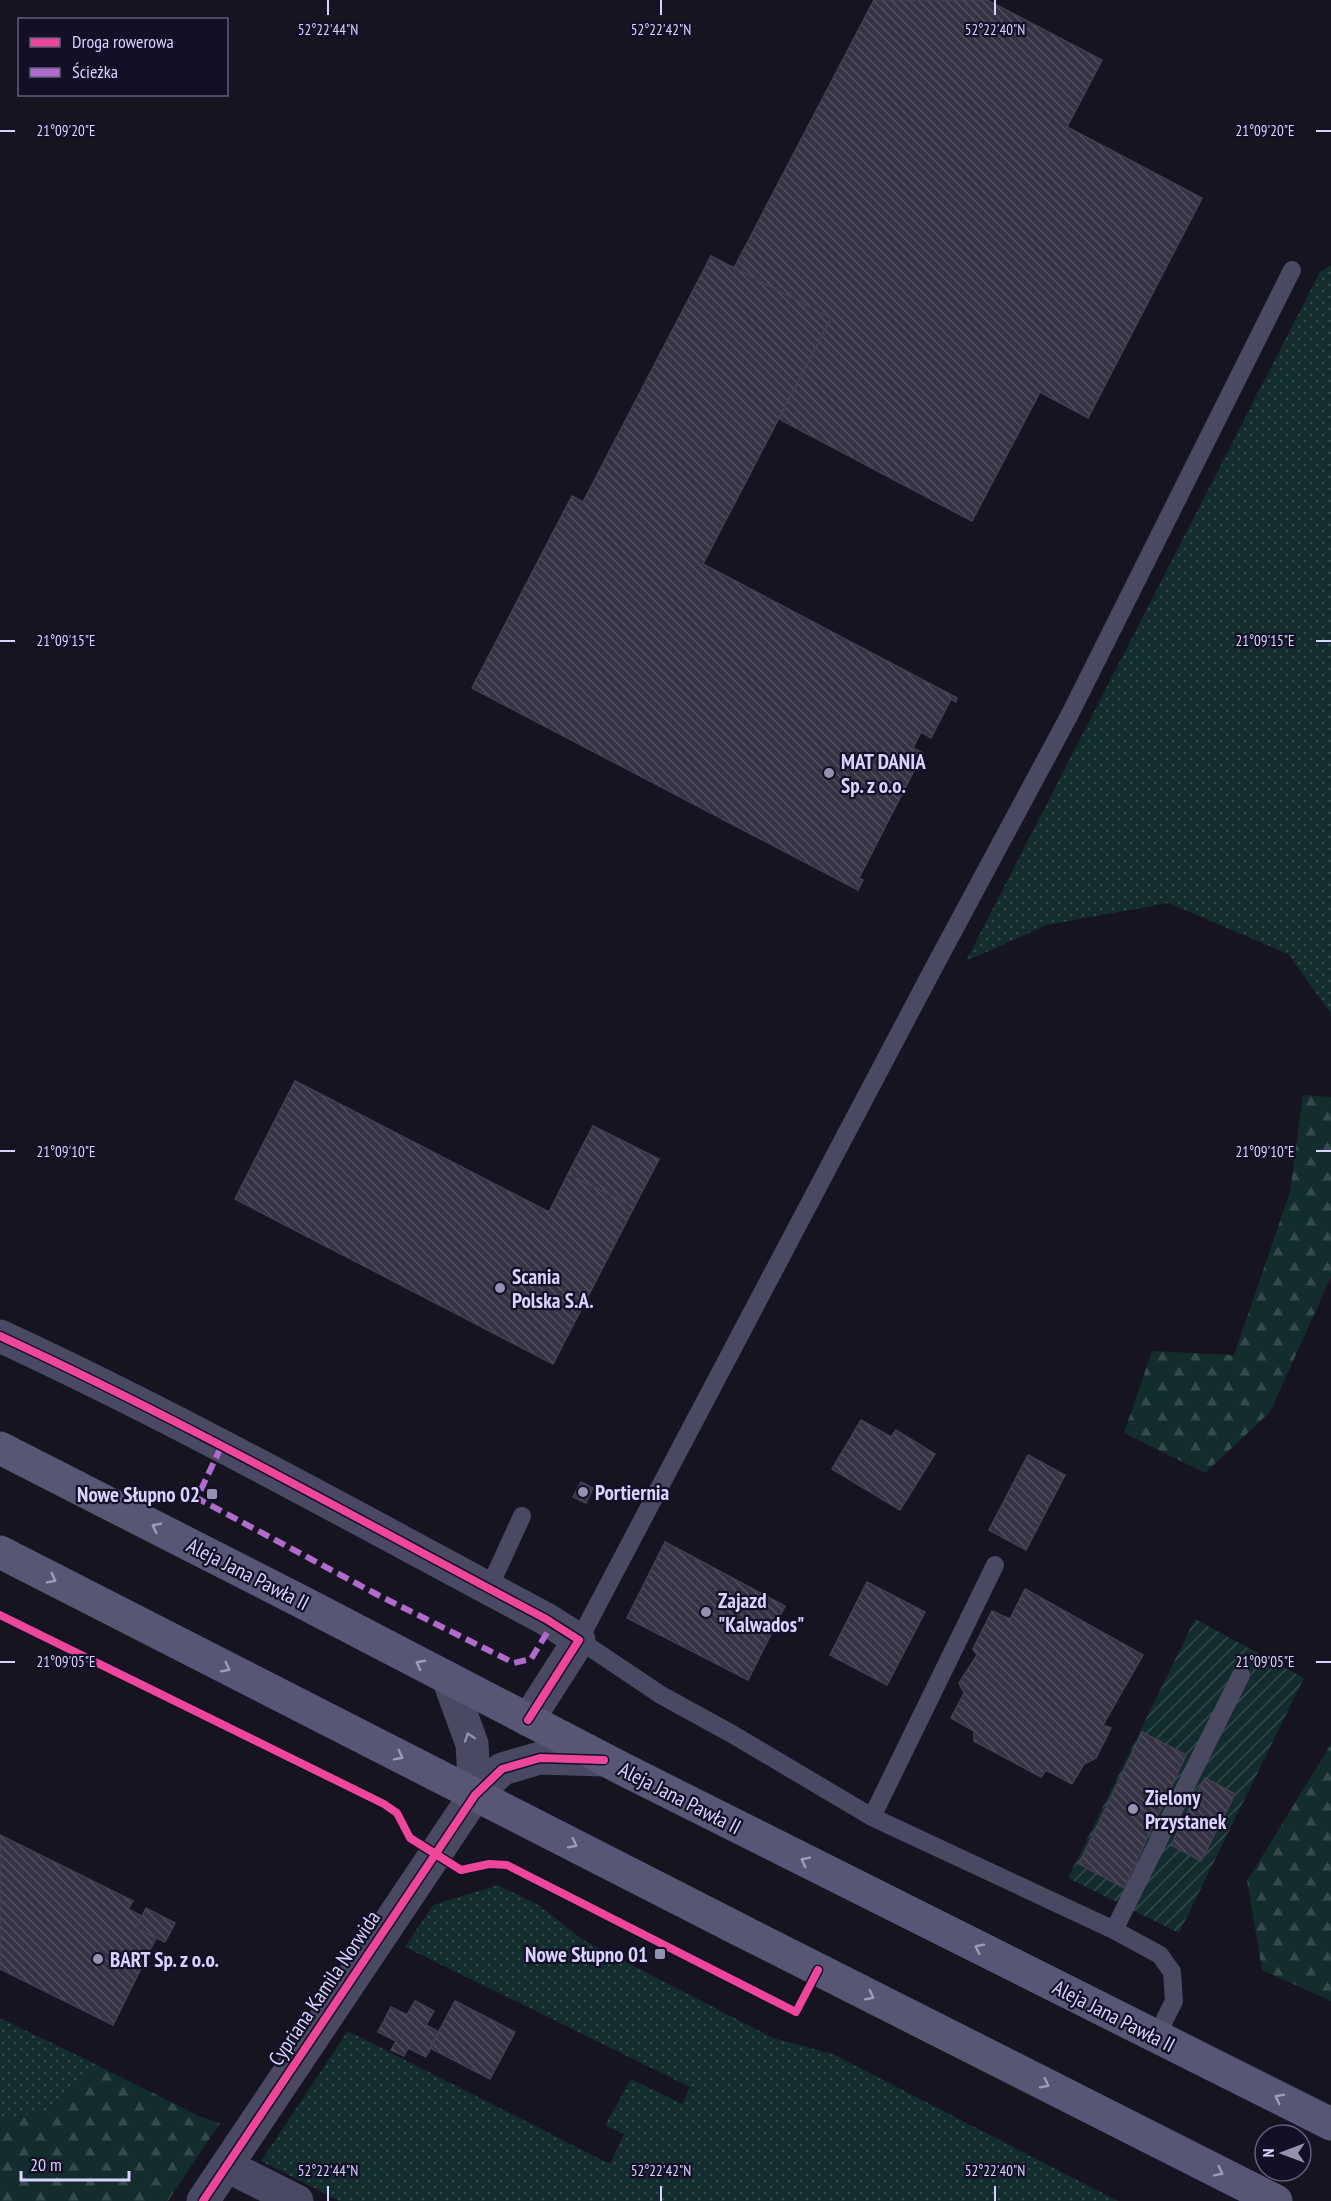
<svg xmlns="http://www.w3.org/2000/svg" width="1331" height="2201" viewBox="0 0 1331 2201" font-family="'PT Sans Narrow',sans-serif">
	<style>
		.grass { fill: url(#grass-dots) }
		.forest { fill: url(#forest-firs) }
		.garden { fill: url(#garden-furrows) }
		.building { fill: url(#building-back-hatch); stroke: #433f54; stroke-width: 1.5 }
		.lines { fill: none; stroke-linecap: round; stroke-linejoin: round }
		.lane { stroke: #4a4962; stroke-width: 18 }
		.street { stroke: #4a4962; stroke-width: 33 }
		.secondary { stroke: #575674; stroke-width: 33 }
		.quiet { stroke: #b06ccc; stroke-width: 6; stroke-dasharray: 12 6; stroke-linecap: butt }
		.cycleway-casing { stroke: #130f26; stroke-width: 11 }
		.cycleway { stroke: #ed469a; stroke-width: 8 }
		.oneway { stroke: #9e9bc0 }
		.oneway2 { stroke: #928eb0 }
		.ticks { fill: none; stroke: #d9d4ff; stroke-width: 2 }
		.poi-dot { fill: #9591b1; stroke: #130f26; stroke-width: 2 }
		.labels { text-anchor: middle; dominant-baseline: central; stroke-width: 4.5; stroke-linejoin: round; paint-order: stroke }
		.poi-label { font-size: 21px; font-weight: bold; fill: #d9d4ff; stroke: #130f26; text-anchor: start }
		.street-label { font-size: 21px; fill: #d9d4ff; stroke: #130f26 }
		.ticks-label { font-size: 15px; text-anchor: middle; fill: #d9d4ff; stroke: #130f26; stroke-width: 4.5; stroke-linejoin: round; paint-order: stroke }
	</style>
	<defs>
		<pattern id="grass-dots" width="8" height="8" patternUnits="userSpaceOnUse" patternTransform="scale(1.5)"><rect width="8" height="8" fill="#132c2d"/><path d="M2 2h.1M6 6h.1" fill="none" stroke="#354a4c" stroke-width="1.8" stroke-linecap="round"/></pattern>
		<pattern id="forest-firs" width="22" height="20" patternUnits="userSpaceOnUse" patternTransform="scale(1.5)"><rect width="22" height="20" fill="#132c2d"/><path d="M5 1l3.5 6h-7zM16 11l3.5 6h-7z" fill="#354a4c"/></pattern>
		<pattern id="garden-furrows" width="10" height="10" patternUnits="userSpaceOnUse" patternTransform="scale(1.5)"><rect width="10" height="10" fill="#132c2d"/><path d="M-1 1l2-2M0 10L10 0M9 11l2-2" fill="none" stroke="#354a4c"/></pattern>
		<pattern id="building-back-hatch" width="6" height="6" patternUnits="userSpaceOnUse" patternTransform="scale(1.5)"><rect width="6" height="6" fill="#343243"/><path d="M-1 5l2 2M0 0l6 6M5-1l2 2" fill="none" stroke="#514f5f"/></pattern>
	</defs>
	<rect width="100%" height="100%" fill="#161421"/>
	<path class="grass" d="M1331,265V1017L1330,1012L1288,954L1169,903L1047,925L966,961L1320,272Z
		M498,1885L540,1906L583,1940L773,2038L833,2054L1118,2201H339L261,2161L348,2031L610,2164L624,2134L605,2125L631,2079L682,2104L690,2087L405,1947L433,1905Z
		M0,2018L93,2063L62,2097L45,2111L0,2121Z"/>
	<path class="forest" d="M1303,1095L1331,1097V1277L1270,1412L1205,1473L1124,1433L1152,1351L1234,1355L1290,1192Z
		M1331,1744V2001L1262,1970L1247,1881Z
		M93,2063L199,2116L220,2123L168,2201H0V2121L45,2111L62,2097Z"/>
	<path class="garden" d="M1195,1619L1304,1678L1179,1933L1068,1878Z"/>
	<path class="building" d="M874,0H987L1102,60L1067,127L1202,198L1088,418L1040,392L972,521L779,419L831,318L734,268Z
		M711,256L831,318L703,564L957,698L956,702L951,699L931,738L921,732L913,748L923,753L859,878L863,880L858,890L472,688L572,496L583,502Z
		M295,1081L549,1212L568,1174L634,1207L553,1364L235,1199Z
		M593,1126L659,1159L634,1207L568,1174Z
		M861,1420L891,1437L896,1430L935,1454L900,1510L832,1469Z
		M1028,1455L1065,1475L1026,1550L989,1530Z
		M581,1482L593,1488L586,1503L573,1497Z
		M665,1542L785,1606L748,1680L627,1618Z
		M867,1582L925,1612L887,1685L830,1655Z
		M1025,1589L1143,1655L1103,1725L1111,1728L1096,1758L1084,1764L1072,1784L1046,1770L1041,1777L974,1741V1731L951,1718L964,1693L959,1683L977,1655L973,1649L992,1611L1010,1619Z
		M1142,1732L1186,1755L1124,1888L1079,1864Z
		M1205,1778L1235,1794L1201,1861L1171,1845Z
		M0,1835L133,1901L128,1909L142,1916L136,1928L156,1938L113,2025L0,1969Z
		M146,1908L175,1923L165,1942L136,1928Z
		M415,2001L434,2011L426,2025L439,2032L426,2057L408,2048L404,2056L391,2050L396,2041L378,2032L391,2007L407,2015Z
		M455,2001L515,2032L490,2079L430,2048Z"/>
	<g class="lines">
		<path class="lane" d="M489,1588L522,1516
			M872,1817L995,1565
			M1114,1930L1241,1675
			M1156,2037L1174,2001L1172,1972L1160,1955L1114,1930L872,1817L732,1734L661,1695L579,1640L932,971L1070,714L1292,270"/>
		<path class="street" d="M0,1336C186,1422 365,1523 546,1619L579,1640L528,1720
			M448,1678L472,1744L475,1795
			M227,2166L297,2201
			M203,2201L475,1795L502,1769L540,1758L604,1760"/>
		<path class="secondary" d="M0,1448L302,1602L621,1768L1331,2124
			M0,1552L740,1930L1276,2201"/>
		<path class="quiet" d="M221,1447L197,1498L378,1595L514,1663L531,1659L553,1623"/>
		<g class="cycleway-casing">
			<path id="cycleway" d="M0,1336C186,1422 365,1523 546,1619L579,1640L528,1720
				M0,1615L384,1804L397,1813L410,1838L461,1870L489,1864L507,1865L796,2012L818,1970
				M203,2201L475,1795L502,1769L540,1758L604,1760"/>
		</g>
		<use href="#cycleway" class="cycleway"/>
	</g>
	<defs><path id="oneway-chevron" d="M-2-3.5L2.5 0L-2 3.5" fill="none" stroke-width="1.6" stroke-linecap="round" stroke-linejoin="round" transform="scale(1.5)"/></defs>
	<g class="oneway">
		<use href="#oneway-chevron" transform="translate(156 1527) rotate(-153)"/>
		<use href="#oneway-chevron" transform="translate(52 1579) rotate(27)"/>
		<use href="#oneway-chevron" transform="translate(420 1664) rotate(-152)"/>
		<use href="#oneway-chevron" transform="translate(226 1668) rotate(27)"/>
		<use href="#oneway-chevron" transform="translate(399 1756) rotate(27)"/>
		<use href="#oneway-chevron" transform="translate(573 1844) rotate(27)"/>
		<use href="#oneway-chevron" transform="translate(805 1861) rotate(-153)"/>
		<use href="#oneway-chevron" transform="translate(979 1948) rotate(-153)"/>
		<use href="#oneway-chevron" transform="translate(870 1996) rotate(27)"/>
		<use href="#oneway-chevron" transform="translate(1045 2084) rotate(27)"/>
		<use href="#oneway-chevron" transform="translate(1279 2098) rotate(-153)"/>
		<use href="#oneway-chevron" transform="translate(1219 2172) rotate(27)"/>
	</g>
	<use class="oneway2" href="#oneway-chevron" transform="translate(469 1737) rotate(-108)"/>
	<path class="ticks" d="M328,0V15M661,0V15M995,0V15M0,131H15M1316,131H1331M0,641H15M1316,641H1331M0,1151H15M1316,1151H1331M0,1662H15M1316,1662H1331M328,2186V2201M661,2186V2201M995,2186V2201"/>
	<g class="poi-dot">
		<circle cx="829" cy="773" r="6"/>
		<circle cx="500" cy="1288" r="6"/>
		<circle cx="583" cy="1492" r="6"/>
		<rect x="206" y="1488" width="12" height="12" rx="3"/>
		<circle cx="706" cy="1612" r="6"/>
		<circle cx="1133" cy="1809" r="6"/>
		<rect x="654" y="1948" width="12" height="12" rx="3"/>
		<circle cx="98" cy="1959" r="6"/>
	</g>
	<g class="labels">
		<g class="poi-label">
			<text x="841" y="761">MAT DANIA<tspan x="841" dy="24">Sp. z o.o.</tspan></text>
			<text x="512" y="1276">Scania<tspan x="512" dy="24">Polska S.A.</tspan></text>
			<text x="595" y="1492">Portiernia</text>
			<text x="200" y="1494" text-anchor="end">Nowe Słupno 02</text>
			<text x="718" y="1600">Zajazd<tspan x="718" dy="24">"Kalwados"</tspan></text>
			<text x="1145" y="1797">Zielony<tspan x="1145" dy="24">Przystanek</tspan></text>
			<text x="648" y="1954" text-anchor="end">Nowe Słupno 01</text>
			<text x="110" y="1959">BART Sp. z o.o.</text>
		</g>
		<g class="street-label">
			<text transform="translate(248 1574) rotate(27)">Aleja Jana Pawła II</text>
			<text transform="translate(680 1798) rotate(27)">Aleja Jana Pawła II</text>
			<text transform="translate(324 1988) rotate(-56)">Cypriana Kamila Norwida</text>
			<text transform="translate(1114 2016) rotate(27)">Aleja Jana Pawła II</text>
		</g>
	</g>
	<g class="ticks-label">
		<text x="328" y="35">52°22'44"N</text>
		<text x="661" y="35">52°22'42"N</text>
		<text x="995" y="35">52°22'40"N</text>
		<text x="1265" y="136">21°09'20"E</text>
		<text x="66" y="136">21°09'20"E</text>
		<text x="1265" y="646">21°09'15"E</text>
		<text x="66" y="646">21°09'15"E</text>
		<text x="1265" y="1157">21°09'10"E</text>
		<text x="66" y="1157">21°09'10"E</text>
		<text x="1265" y="1667">21°09'05"E</text>
		<text x="66" y="1667">21°09'05"E</text>
		<text x="328" y="2176">52°22'44"N</text>
		<text x="661" y="2176">52°22'42"N</text>
		<text x="995" y="2176">52°22'40"N</text>
	</g>
	<rect x="18" y="18" width="210" height="78" fill="#130f26" stroke="#625e7d" stroke-width="1.5"/>
	<rect x="30" y="38" width="30" height="9" fill="#ed469a" stroke="#625e7d" stroke-width="1.5"/>
	<text x="72" y="48" font-size="18" fill="#d9d4ff">Droga rowerowa</text>
	<rect x="30" y="68" width="30" height="9" fill="#b06ccc" stroke="#625e7d" stroke-width="1.5"/>
	<text x="72" y="78" font-size="18" fill="#d9d4ff">Ścieżka</text>
	<g transform="translate(1283 2153) rotate(270)"><circle r="28" fill="#130f26" stroke="#625e7d" stroke-width="1.5"/>
	<path d="M0-4.5L10 22L0 15L-10 22Z" fill="#9591b1"/>
	<text y="-9" font-size="16" font-weight="bold" text-anchor="middle" fill="#d9d4ff">N</text>
	</g>
	<path d="M21 2171v9h108v-9" fill="none" stroke="#d9d4ff" stroke-width="3"/>
	<text x="30" y="2171" font-size="18" fill="#d9d4ff" stroke="#130f26" stroke-width="4.5" paint-order="stroke">20 m</text>
</svg>
